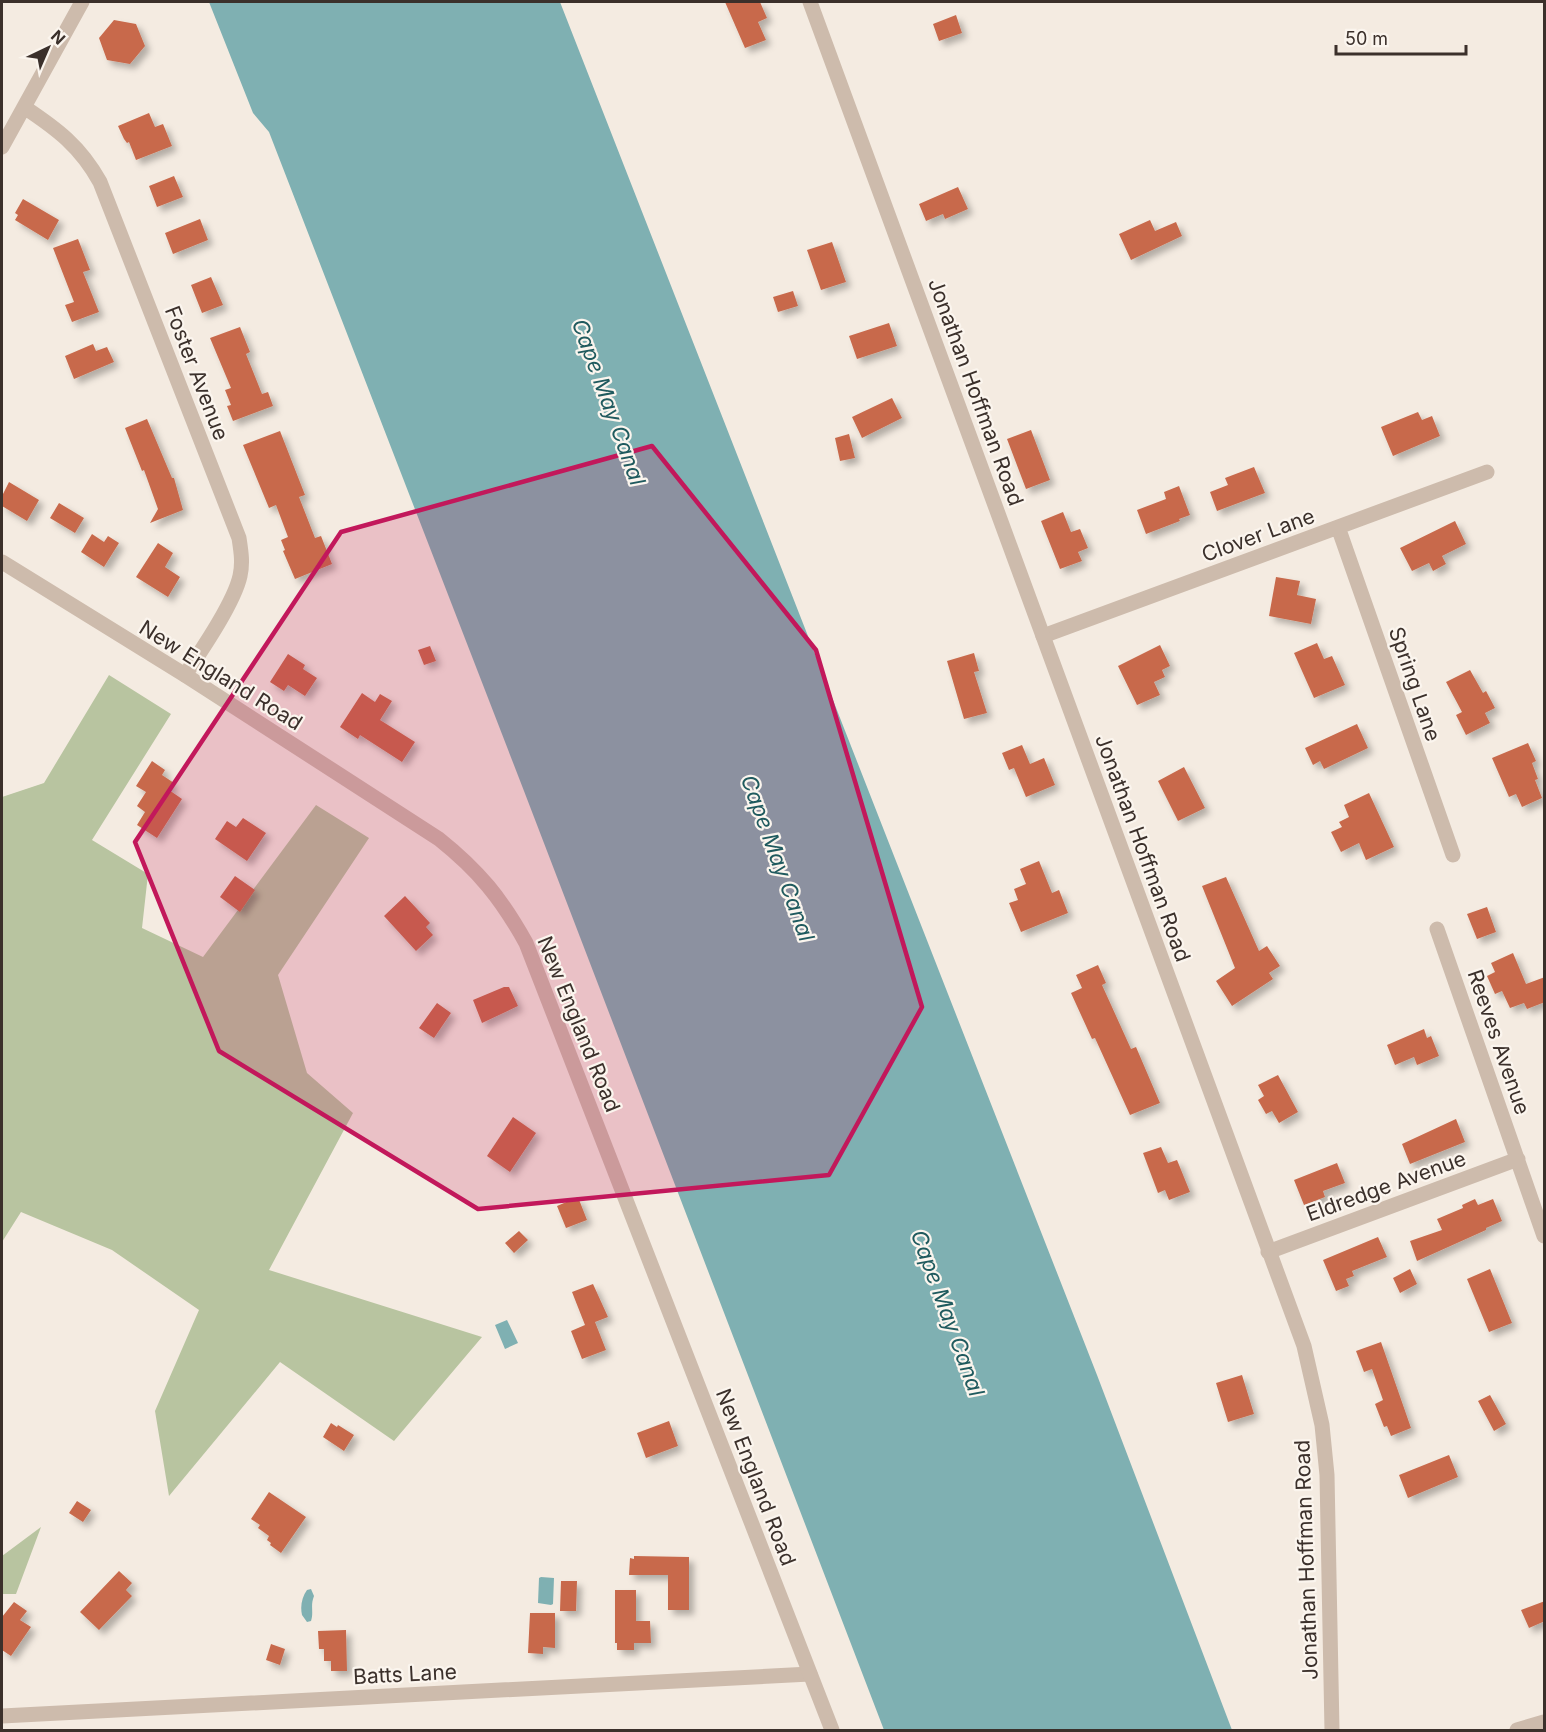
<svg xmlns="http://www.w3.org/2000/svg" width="1546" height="1732" viewBox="0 0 1546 1732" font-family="Inter,sans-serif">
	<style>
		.green { fill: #b8c4a0 }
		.water { fill: #7fb0b2 }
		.building { fill: #c8694b; filter: url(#shadow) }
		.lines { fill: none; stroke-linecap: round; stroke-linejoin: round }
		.minor { stroke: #cdbbac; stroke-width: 15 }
		.tertiary { stroke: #cdbbac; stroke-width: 15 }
		.marked { fill: #c2185b; fill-opacity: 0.2; stroke: #c2185b; stroke-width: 4.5; stroke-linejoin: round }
		.labels { text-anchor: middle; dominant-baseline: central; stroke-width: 4.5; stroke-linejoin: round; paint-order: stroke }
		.street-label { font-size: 21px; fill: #3b302b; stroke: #fbf5ee }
		.water-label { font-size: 22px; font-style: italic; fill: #1f5a5e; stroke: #fbf5ee }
	</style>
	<defs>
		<filter id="shadow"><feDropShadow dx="5" dy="5" stdDeviation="3" flood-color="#0004"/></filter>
	</defs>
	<rect width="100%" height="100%" fill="#f4ebe1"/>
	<path class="green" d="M109,675L171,714L92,840L148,874L142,928L203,957L316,805L369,838L278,975L307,1073L353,1113L269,1270L482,1337L394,1441L280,1362L169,1496L155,1411L199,1310L112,1250L21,1212L2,1242V797L44,783Z
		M41,1527L16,1594H2V1556Z"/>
	<path class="water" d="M209,2H560L1097,1375L1232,1730H884L524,791L269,132L253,113Z
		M507,1320L518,1343L505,1349L495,1325Z
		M541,1577L554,1578L553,1604L551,1605L538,1603L539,1578Z
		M311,1589L314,1596C310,1606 314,1612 311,1621L307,1622L302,1615C300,1606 302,1597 307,1590Z"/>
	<path class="building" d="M725,2H760L767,18L758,22L766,40L745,48Z
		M956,15L962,33L939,41L933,24Z
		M114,20L136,24L145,46L130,64L107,60L99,38Z
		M149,113L155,127L163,124L172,146L136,160L129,142L127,143L124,139L118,126Z
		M174,176L183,197L157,207L149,186Z
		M958,187L968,209L945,219L943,214L926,221L919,204Z
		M23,199L59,220L48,240L15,220L18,215L15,213Z
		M200,219L208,240L173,254L165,233Z
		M1150,220L1155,231L1176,222L1182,236L1131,260L1119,234Z
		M78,239L90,270L83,272L99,312L72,322L65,305L74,302L53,248Z
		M832,242L846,282L821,290L807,250Z
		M211,277L223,305L202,313L191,285Z
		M793,291L798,306L778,312L773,297Z
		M889,323L897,346L857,359L849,336Z
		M240,327L250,352L246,354L262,394L268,392L273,406L233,421L227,406L231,405L225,390L231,388L210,338Z
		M93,344L96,351L107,347L114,362L74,379L65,356Z
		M892,398L902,418L862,438L852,417Z
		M1418,412L1422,420L1432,416L1440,436L1393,456L1381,427Z
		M147,419L172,478H174L183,510L150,523L158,509L144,470L142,471L125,428Z
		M1031,430L1050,480L1026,489L1007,439Z
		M280,431L305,495L299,497L315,538L321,536L332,564L295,579L283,551L285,550L281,540L288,537L276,505L269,508L243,445Z
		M849,434L855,458L840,461L835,438Z
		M1254,467L1265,493L1217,511L1210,492L1228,485L1225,478Z
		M9,482L39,500L27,521L2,506V496Z
		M1179,486L1190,515L1179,519L1180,521L1146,534L1137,510L1166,499L1164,492Z
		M59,503L84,518L75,533L50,518Z
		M1063,512L1071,532L1080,529L1088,548L1078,552L1082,561L1060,569L1041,521Z
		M1455,521L1466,544L1442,556L1446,564L1433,571L1429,563L1412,571L1400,548Z
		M92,534L104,542L108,536L119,543L104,567L81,552Z
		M158,543L173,553L165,567L180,577L168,597L136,577Z
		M1276,577L1300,581L1297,595L1316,599L1311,624L1269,616Z
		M1317,643L1324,659L1332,656L1345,685L1314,698L1294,653Z
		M1160,645L1170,666L1162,670L1165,677L1154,682L1160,695L1137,705L1118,666Z
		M430,646L436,661L424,665L418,650Z
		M974,653L979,671L974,672L987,713L964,719L947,661Z
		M288,654L305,665L303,669L317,678L305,696L288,685L284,691L270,682Z
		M1470,670L1483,693L1486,691L1495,708L1485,713L1490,723L1466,735L1456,715L1462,712L1446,682Z
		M362,693L375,702L380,694L392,701L380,720L415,742L402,762L360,735L358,739L340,727Z
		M1357,724L1368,748L1324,769L1320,761L1313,765L1305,748Z
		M1528,743L1536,761L1532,763L1538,779L1535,780L1542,798L1522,807L1516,794L1509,797L1492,758Z
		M1022,745L1030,764L1044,758L1055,785L1026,797L1014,768L1009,770L1002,753Z
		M152,761L165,770L162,775L174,783L169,790L182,799L157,838L137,825L145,812L137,806L146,792L136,786Z
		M1184,767L1205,808L1178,821L1158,781Z
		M1369,793L1394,847L1366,860L1359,843L1341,852L1331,832L1342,827L1339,822L1349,817L1344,805Z
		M243,818L266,833L247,861L215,839L227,821L236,827Z
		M1039,861L1052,893L1059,890L1068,913L1021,932L1009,903L1018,900L1014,889L1026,884L1020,869Z
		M235,876L255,890L240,912L220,897Z
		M1226,877L1259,951L1267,946L1280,966L1269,973L1273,979L1232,1006L1216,981L1235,968L1202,886Z
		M405,896L430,923L426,927L433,935L416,951L384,916Z
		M1487,907L1496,932L1477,939L1467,914Z
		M1513,953L1526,984L1545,977V1002L1527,1009L1524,1003L1510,1008L1502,991L1495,994L1487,976L1495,972L1491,963Z
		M1098,965L1106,983L1102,985L1131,1049L1136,1047L1160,1103L1130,1115L1095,1038L1092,1039L1071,993L1082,988L1076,975Z
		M504,987H509L518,1006L482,1023L473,1000Z
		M437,1003L451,1013L434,1038L419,1028Z
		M1424,1029L1427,1038L1431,1036L1439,1056L1417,1065L1414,1057L1395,1065L1387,1045Z
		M1278,1075L1298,1112L1279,1123L1272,1111L1266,1114L1258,1100L1264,1096L1258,1085Z
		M513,1117L536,1133L510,1172L487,1156Z
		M1456,1119L1465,1142L1410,1164L1402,1144Z
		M1161,1147L1168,1163L1177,1160L1190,1192L1169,1200L1165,1190L1158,1193L1143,1153Z
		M1337,1163L1345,1183L1323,1191L1325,1197L1304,1205L1294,1180Z
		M578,1197L587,1220L566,1228L557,1206Z
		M1475,1199L1478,1205L1493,1199L1502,1221L1486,1228V1230L1417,1261L1410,1241L1442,1230L1437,1219L1463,1208L1462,1205Z
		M519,1231L528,1240L514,1253L505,1243Z
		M1378,1237L1387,1257L1352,1271L1354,1276L1346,1279L1349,1286L1336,1291L1323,1260Z
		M1410,1269L1417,1284L1400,1293L1393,1278Z
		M1490,1269L1512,1323L1489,1332L1467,1279Z
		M593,1284L608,1317L595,1322L606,1350L582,1359L571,1331L585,1325L572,1292Z
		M1381,1342L1411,1428L1391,1436L1387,1426L1384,1427L1375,1404L1383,1400L1372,1369L1364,1372L1356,1351Z
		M1242,1375L1254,1414L1228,1422L1216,1383Z
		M1490,1395L1506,1424L1494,1431L1478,1401Z
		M669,1421L678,1446L646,1458L637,1433Z
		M331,1423L337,1427L338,1425L354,1435L344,1451L323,1437Z
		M1449,1455L1458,1477L1408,1498L1399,1475Z
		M269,1492L306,1517L281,1553L270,1545L271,1543L267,1540L269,1536L258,1528L260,1525L251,1519Z
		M77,1501L91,1510L83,1522L69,1513Z
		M634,1556L689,1557V1610H668V1575H629L630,1558L634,1559Z
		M119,1571L132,1583L126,1590L132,1596L99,1630L80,1612Z
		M561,1581H577L576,1611H560Z
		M615,1590H636V1621H650L651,1643H634V1650H617V1643H615Z
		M1545,1601V1621L1529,1628L1521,1610Z
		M14,1602L27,1611L20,1620L31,1627L11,1656L2,1650V1617Z
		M530,1613H555V1648L543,1647V1654L528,1653Z
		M346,1630L347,1671H331V1661H324V1649H319L318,1631Z
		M271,1644L285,1649L280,1665L266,1660Z"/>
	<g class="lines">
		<path class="minor" d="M24,107C57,129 80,146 100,182L239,538C241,551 243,563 240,576C234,603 201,651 185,675
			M2,147L82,2
			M1338,527L1453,855
			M1043,636L1487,472
			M1437,929L1544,1236
			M1268,1252L1518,1159
			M2,1716L810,1674"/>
		<path class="tertiary" d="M810,2L1304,1346L1322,1425L1327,1475L1332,1730
			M2,562L185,675L439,839C479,871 501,898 526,943L832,1730
			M1517,1730L1544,1722"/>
	</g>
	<path class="marked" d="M652,446L816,650L922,1007L829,1175L478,1209L219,1051L135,842L341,532Z"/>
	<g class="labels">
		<g class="street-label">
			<text transform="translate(197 373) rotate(69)">Foster Avenue</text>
			<text transform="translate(976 392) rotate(70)">Jonathan Hoffman Road</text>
			<text transform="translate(1258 535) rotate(-20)">Clover Lane</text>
			<text transform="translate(221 675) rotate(32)">New England Road</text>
			<text transform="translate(1415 684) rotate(71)">Spring Lane</text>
			<text transform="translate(1143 848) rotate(70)">Jonathan Hoffman Road</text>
			<text transform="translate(579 1024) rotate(68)">New England Road</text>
			<text transform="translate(1499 1042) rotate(71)">Reeves Avenue</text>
			<text transform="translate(1386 1186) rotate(-20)">Eldredge Avenue</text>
			<text transform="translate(756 1477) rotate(69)">New England Road</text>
			<text transform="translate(1306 1560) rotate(-92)">Jonathan Hoffman Road</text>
			<text transform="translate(405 1674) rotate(-3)">Batts Lane</text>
		</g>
		<g class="water-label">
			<text transform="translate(609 402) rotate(70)">Cape May Canal</text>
			<text transform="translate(778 858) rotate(70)">Cape May Canal</text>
			<text transform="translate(948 1313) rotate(70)">Cape May Canal</text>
		</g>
	</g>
	<rect width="1546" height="1732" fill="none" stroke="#3b302b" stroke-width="6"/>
	<g transform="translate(48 48) rotate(44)" stroke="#fbf5ee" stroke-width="4.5" paint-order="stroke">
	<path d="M0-4.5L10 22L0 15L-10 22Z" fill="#3b302b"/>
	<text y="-9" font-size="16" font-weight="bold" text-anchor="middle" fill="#3b302b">N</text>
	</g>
	<path d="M1336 45v9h130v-9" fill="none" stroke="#3b302b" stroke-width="3"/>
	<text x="1345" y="45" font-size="18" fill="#3b302b" stroke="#fbf5ee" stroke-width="4.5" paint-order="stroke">50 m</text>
</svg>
